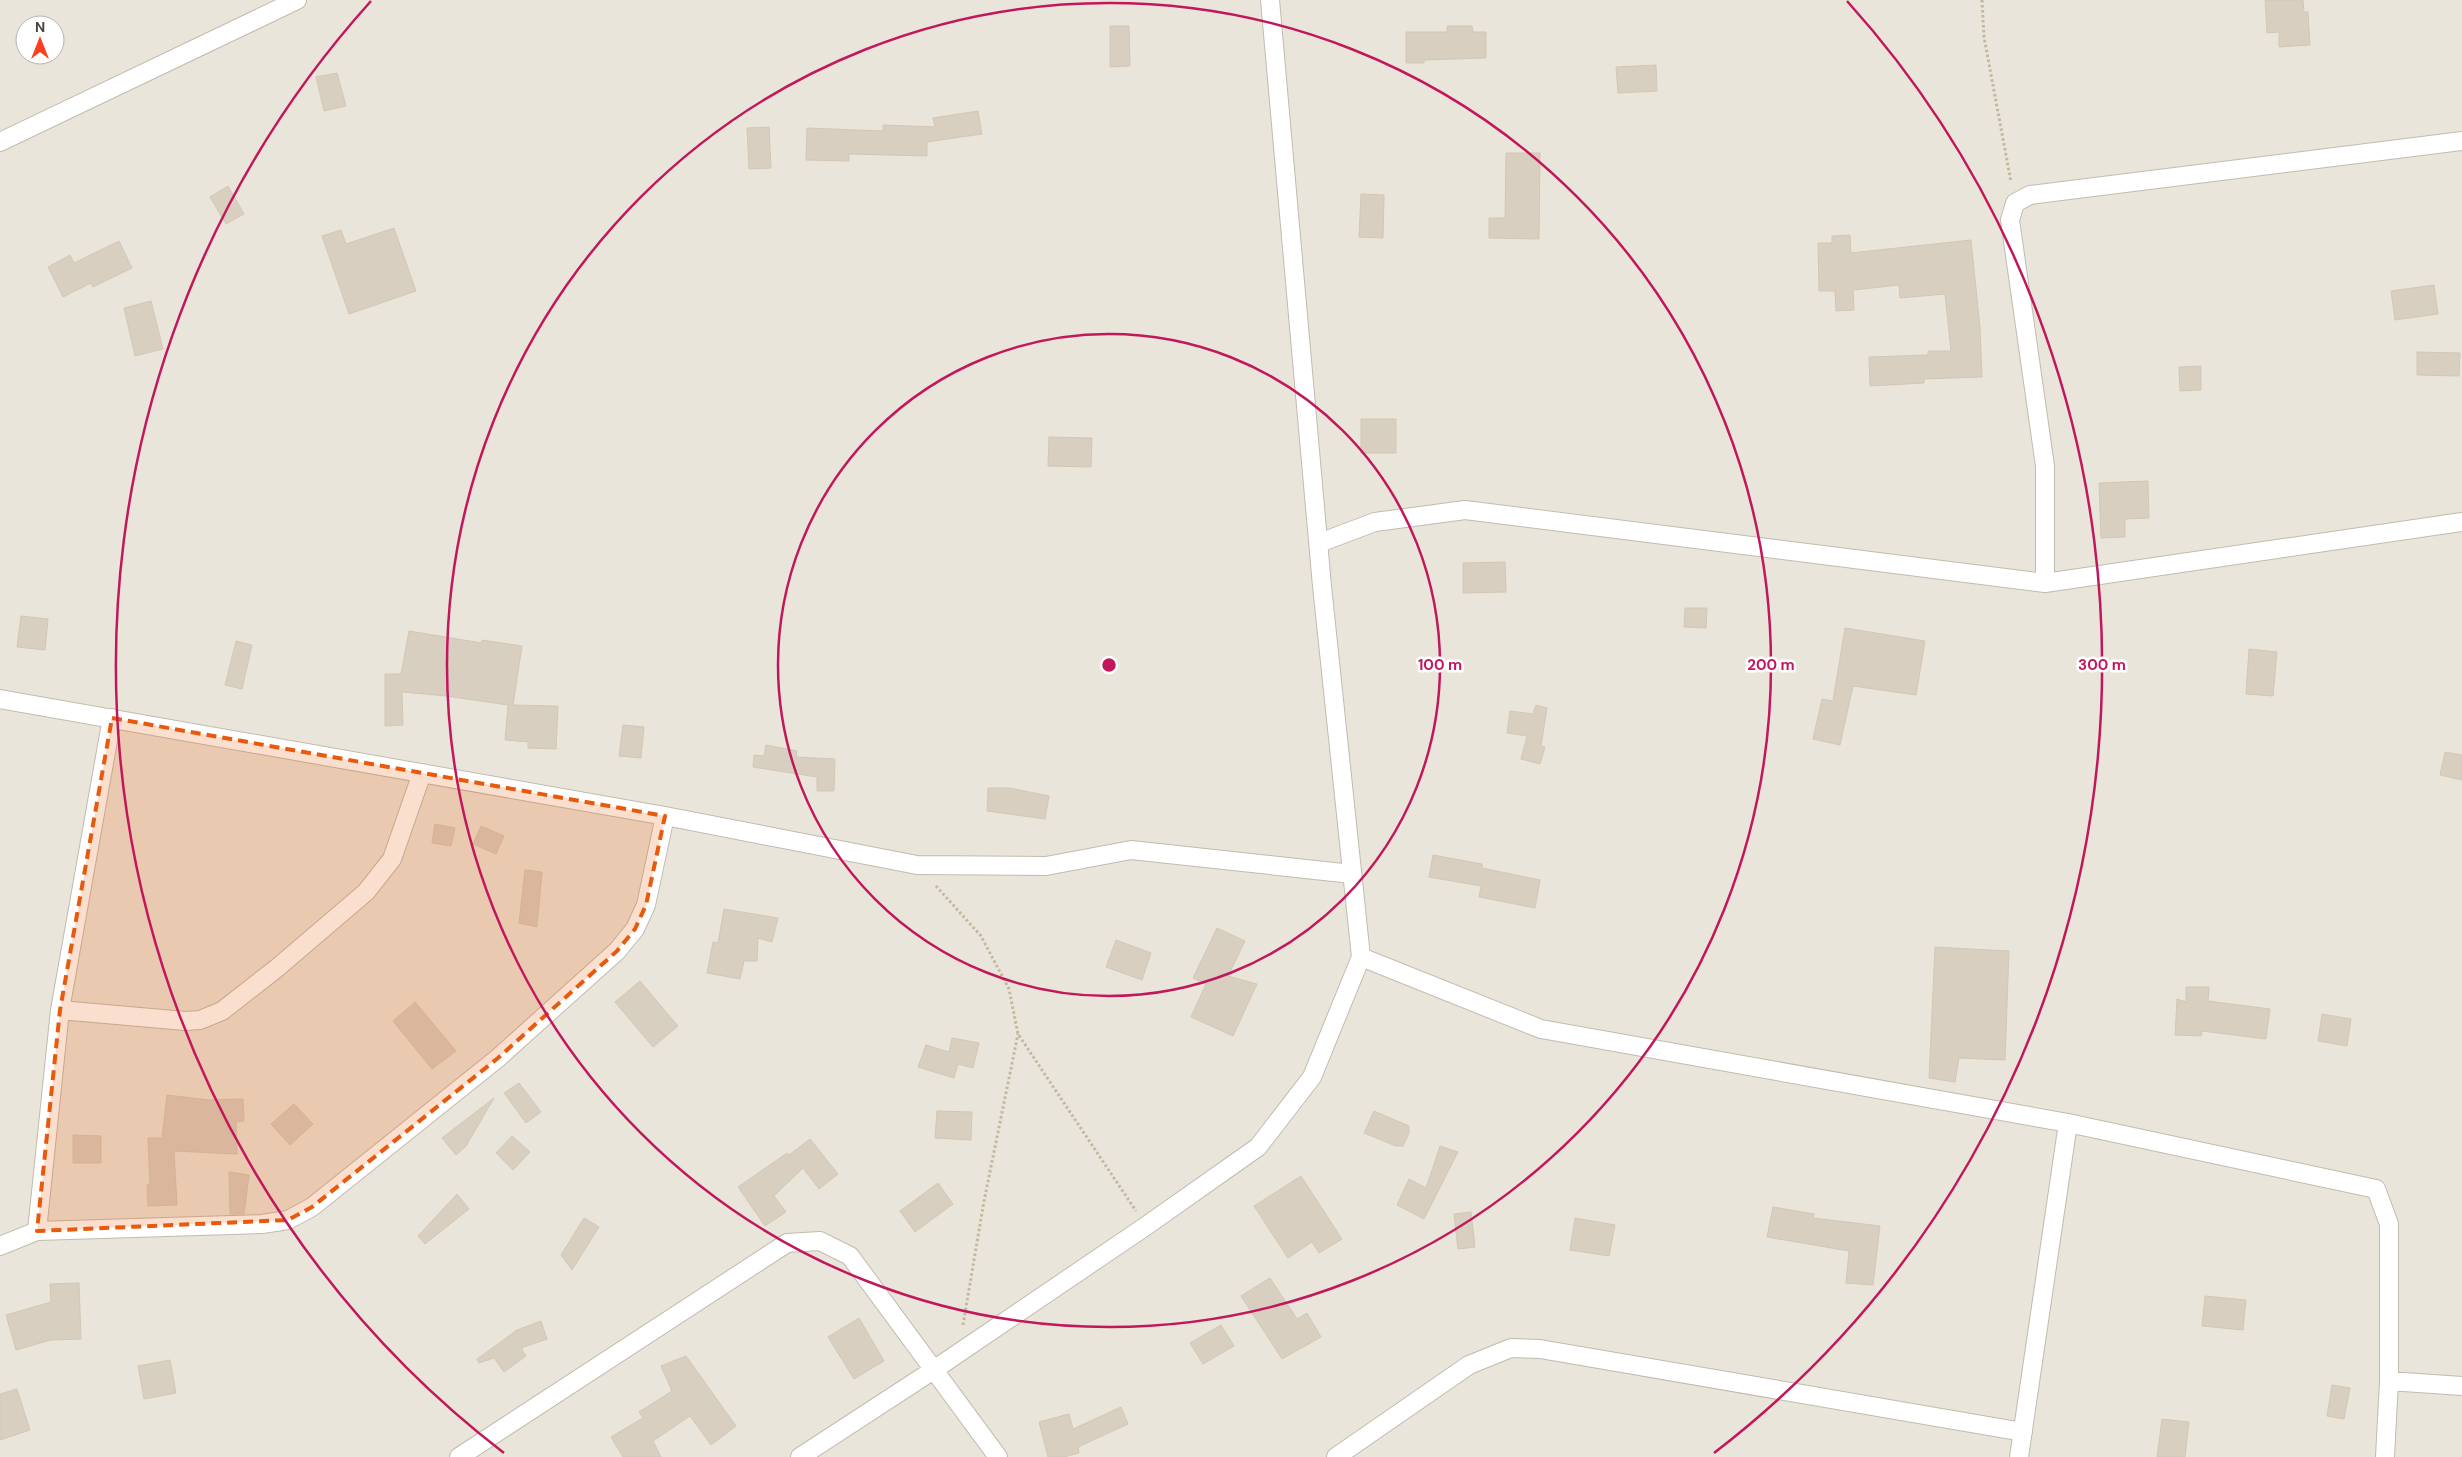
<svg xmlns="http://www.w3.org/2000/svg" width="2462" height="1457" viewBox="0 0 2462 1457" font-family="'DM Sans',sans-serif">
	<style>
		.residential { fill: #eae5da; fill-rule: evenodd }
		.building { fill: #d8cfc1; stroke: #d3c7b4 }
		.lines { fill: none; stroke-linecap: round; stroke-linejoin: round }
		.street-casing { stroke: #c2bbae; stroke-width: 20 }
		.path { stroke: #c4b79f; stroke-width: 3; stroke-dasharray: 2.5 2.5; stroke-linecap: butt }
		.street { stroke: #fff; stroke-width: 18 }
		.marked { fill: #e8590c; fill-opacity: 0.2; stroke: #e8590c; stroke-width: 4; stroke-dasharray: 10 6; stroke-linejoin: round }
		.ring { fill: none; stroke: #c2185b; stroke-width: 2.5 }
		.centre { fill: #c2185b; stroke: #fff; stroke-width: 2.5 }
		.ring-label { font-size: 15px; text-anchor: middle; font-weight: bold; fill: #c2185b; stroke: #fff; stroke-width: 5; stroke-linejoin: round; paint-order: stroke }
	</style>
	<rect width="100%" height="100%" fill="#f6f3ec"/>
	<path class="residential" d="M0,0H2462V1457H0ZM25,25H55V55H25Z"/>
	<path class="building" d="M2265,0H2303L2304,12H2308L2310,45L2279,47V32L2267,33Z
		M1110,26H1129L1130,66L1110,67Z
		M1447,26H1472L1473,32H1486V58L1424,60V63H1406V32H1447Z
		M1656,65L1657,91L1618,93L1616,67Z
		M337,73L346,106L324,111L316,77Z
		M978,111L982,134L927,142V156L849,154V161L806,160L807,128L883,131V125L935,127L933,118Z
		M769,127L771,168L749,169L747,128Z
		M1506,153H1540L1539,239L1489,238V218H1505Z
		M228,186L244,214L226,224L210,197Z
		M1361,194L1384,195L1383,238L1359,237Z
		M394,228L416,291L349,314L322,236L341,230L346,244Z
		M1850,235L1851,253L1971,240L1980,327L1982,377L1924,379V383L1870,386L1869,357L1928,355V351H1951L1945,294L1900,298L1899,285L1853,290L1854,310L1836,311L1835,291H1819L1818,243H1832V236Z
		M119,241L132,268L93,287L91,283L63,297L48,267L70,255L74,263Z
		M2434,285L2438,314L2395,320L2391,291Z
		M151,301L163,349L135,356L124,308Z
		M2417,352L2460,353L2459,376L2417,375Z
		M2201,366V390L2180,391L2179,367Z
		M1361,419H1396V453H1361Z
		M1049,437L1092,438L1091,467L1048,466Z
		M2148,481L2149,518L2125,519V537L2101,538L2099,483Z
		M1505,562L1506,592L1463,593V563Z
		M1685,608H1707L1706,628L1684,627Z
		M21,616L48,619L45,650L17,647Z
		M1845,628L1925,641L1916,695L1853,686L1840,745L1813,739L1822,699L1833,701Z
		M409,631L482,643V640L522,646L513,705L558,706L556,749L528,748V742L505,740L508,705L446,696L402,692L403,725L385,726V674H401Z
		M236,641L252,645L242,689L225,685Z
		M2249,649L2277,652L2273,696L2246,694Z
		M1536,705L1547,708L1541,746L1545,747L1540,764L1521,759L1527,736L1507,733L1510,711L1533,714Z
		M623,725L644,727L641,758L619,756Z
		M766,745L797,751L796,757L835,759L834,791H817V777L753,767L754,755L764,756Z
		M2445,752L2462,755V780L2440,775Z
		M988,788H1010L1049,796L1045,819L987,811Z
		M435,824L455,828L451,846L432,843Z
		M481,826L504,836L496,854L473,844Z
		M1433,855L1482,864V868L1540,880L1535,908L1479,897L1481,886L1429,877Z
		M525,870L542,872L537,927L519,923Z
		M724,909L778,918L772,942L758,938L757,961H744L740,979L707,973L713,942L718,943Z
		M1217,928L1245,941L1228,976L1257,984L1233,1036L1191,1017L1206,984L1193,978Z
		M1116,940L1151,953L1142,980L1106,967Z
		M1935,947L2009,951L2005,1060L1959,1058L1955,1082L1929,1078Z
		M640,981L678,1026L653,1047L615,1002Z
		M2186,987H2209L2208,1001L2270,1009L2266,1039L2202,1031L2201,1036L2175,1035L2177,999L2186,1002Z
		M415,1002L456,1051L432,1069L393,1021Z
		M2322,1014L2351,1019L2347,1046L2318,1041Z
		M952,1038L979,1043L973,1068L958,1064L954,1078L918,1067L926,1045L949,1052Z
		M519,1083L541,1112L526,1123L504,1093Z
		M167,1095L209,1100L243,1099L244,1121L236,1122L237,1154L174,1151L177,1205L148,1206L147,1185H150L148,1138H162Z
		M494,1098L466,1146L456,1155L442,1138Z
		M294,1104L313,1124L290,1145L271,1124Z
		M937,1111L972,1112L971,1140L935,1138Z
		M1374,1111L1409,1126V1133L1403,1146H1396L1364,1133Z
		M73,1135L101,1136V1163H73Z
		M512,1136L530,1152L513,1170L496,1153Z
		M810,1139L838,1174L819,1189L803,1168L774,1196L786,1212L765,1226L738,1187L787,1153L789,1155Z
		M1440,1146L1458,1152L1424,1219L1397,1205L1409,1179L1426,1188Z
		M229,1172L249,1175L244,1214H230Z
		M1301,1176L1342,1239L1319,1253L1312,1242L1288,1258L1254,1206Z
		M938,1183L953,1204L915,1232L900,1211Z
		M457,1194L469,1209L425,1244L418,1236Z
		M1773,1207L1814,1214L1813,1218L1880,1226L1873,1285L1846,1283L1849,1251L1767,1237Z
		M1471,1212L1475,1247L1458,1249L1454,1214Z
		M584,1218L599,1227L572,1270L561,1255Z
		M1575,1218L1615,1225L1609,1256L1570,1250Z
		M1270,1278L1297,1319L1307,1313L1321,1337L1282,1359L1241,1296Z
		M79,1283L81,1339L51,1340L16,1350L6,1315L51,1302L50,1284Z
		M2205,1296L2246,1300L2243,1330L2202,1326Z
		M859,1318L884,1361L854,1379L828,1337Z
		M541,1321L547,1339L521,1348L526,1356L504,1372L494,1358L479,1363L477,1359L517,1330Z
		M1221,1325L1234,1346L1203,1364L1190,1343Z
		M686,1356L736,1426L711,1445L690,1416L653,1441L661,1457H623L611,1437L643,1418L639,1412L672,1391L661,1366Z
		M170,1360L176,1393L144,1399L138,1366Z
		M2332,1385L2350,1388L2344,1419L2327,1416Z
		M17,1389L30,1430L0,1440V1394Z
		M1121,1407L1128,1424L1078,1447L1079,1453L1064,1457H1048L1039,1422L1069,1414L1073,1429Z
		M2162,1419L2189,1422L2185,1457H2157Z"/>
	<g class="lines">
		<g class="street-casing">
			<path id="street" d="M0,142L297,0
				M1319,543L1375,522L1465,510L2045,583L2462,522
				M2045,583V466L2010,220L2015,203L2030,195L2462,141
				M0,699L665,816L917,865L1046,866L1131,850L1352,874
				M1361,957L1541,1029L2068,1123L2376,1189L2389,1224V1381L2385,1457
				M60,1010L185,1021L200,1020L222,1011L277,968L366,892L392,859L422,773
				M37,1231L262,1224L288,1220L312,1207L498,1058L617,951L635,929L646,905L665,816
				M0,1246L37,1231L60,1010L112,718
				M2389,1381L2462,1386
				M459,1457L787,1243L820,1241L850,1256L998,1457
				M800,1457L935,1369L1146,1226L1258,1147L1312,1077L1361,957L1322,586L1270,0
				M1336,1457L1469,1365L1511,1348L1540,1349L2023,1432
				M2019,1457L2068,1123"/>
		</g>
		<path class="path" d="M1982,0L1984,37L2011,182
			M936,886L981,936L1009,989L1018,1034L1136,1211
			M963,1325L984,1201L1018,1034"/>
		<use href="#street" class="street"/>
	</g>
	<path class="marked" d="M112,718L665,816L646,905L635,929L617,951L498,1058L312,1207L288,1220L37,1231L60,1010Z"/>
	<g class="ring">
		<circle cx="1109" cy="665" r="331"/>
		<circle cx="1109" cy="665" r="662"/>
		<path d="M504 1453A993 993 0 0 1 371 1M1847 1A993 993 0 0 1 1714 1453"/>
	</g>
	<circle cx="1109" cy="665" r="8" class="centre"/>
	<g class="ring-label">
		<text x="1440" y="670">100 m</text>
		<text x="1771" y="670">200 m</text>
		<text x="2102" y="670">300 m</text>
	</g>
	<g transform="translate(40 40)"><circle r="24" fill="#ffffff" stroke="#b7b4b0"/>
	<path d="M0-4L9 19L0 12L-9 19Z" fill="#fc3f1d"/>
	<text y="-8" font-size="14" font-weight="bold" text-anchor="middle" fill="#4b4439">N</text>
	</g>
</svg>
